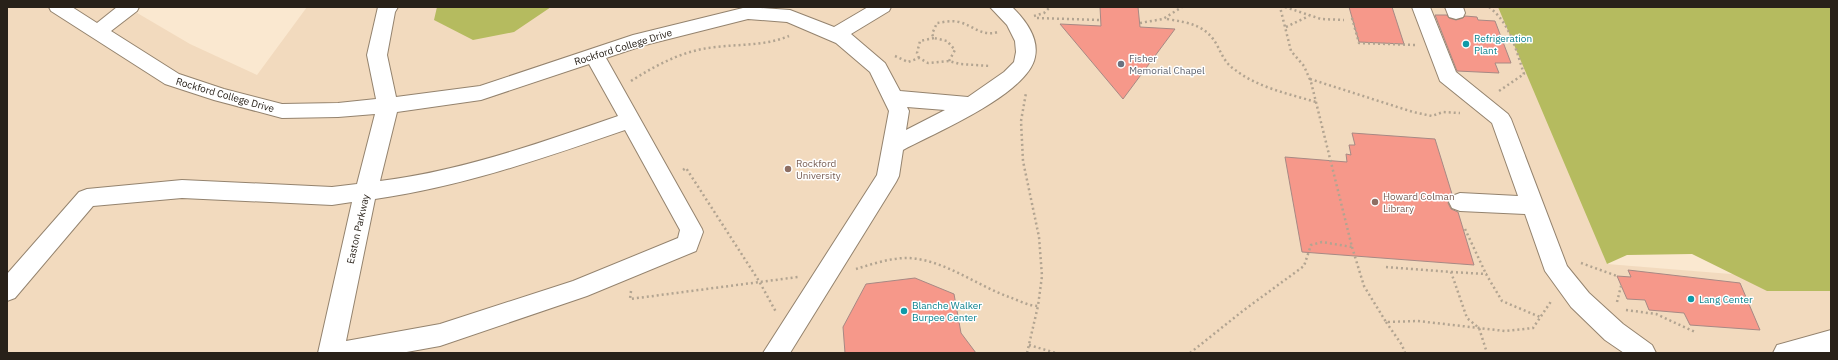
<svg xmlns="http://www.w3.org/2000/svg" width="1838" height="360" viewBox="0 0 1838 360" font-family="'IBM Plex Sans',sans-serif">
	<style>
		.built { fill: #f2dabe }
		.forest { fill: #b5bb5f }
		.building { fill: #f6988a; stroke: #a78984 }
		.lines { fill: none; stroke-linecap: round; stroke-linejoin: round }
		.minor-casing { stroke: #94836e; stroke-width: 2 }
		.path { stroke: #b2a491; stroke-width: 2.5; stroke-dasharray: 2 3; stroke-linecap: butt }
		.minor { fill: #fff; fill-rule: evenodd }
		.culture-dot { fill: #0f9aa8; stroke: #fff; stroke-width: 1.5 }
		.worship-dot { fill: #6b7280; stroke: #fff; stroke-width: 1.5 }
		.education-dot { fill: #8d6e63; stroke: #fff; stroke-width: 1.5 }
		.labels { text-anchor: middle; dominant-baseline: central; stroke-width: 3; stroke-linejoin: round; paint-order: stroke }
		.culture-label { font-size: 10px; fill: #0d838f; stroke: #fff; text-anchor: start }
		.street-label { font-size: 10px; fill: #282119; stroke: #fff }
		.worship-label { font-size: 10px; fill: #5b616d; stroke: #fff; text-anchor: start }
		.education-label { font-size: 10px; fill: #785e54; stroke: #fff; text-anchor: start }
	</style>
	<rect width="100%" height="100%" fill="#fae8d0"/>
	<path class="built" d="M7,7H127L190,44L257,75L307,7H1504L1607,264L1831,282V353H7Z"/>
	<path class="forest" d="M437,7H551L514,32L473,40L434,20Z
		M1498,7H1831V291H1767L1692,254L1627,255L1607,264Z"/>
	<path class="building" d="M1100,7H1138L1140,27L1175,29L1123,99L1060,24L1101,26Z
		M1349,7H1392L1404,44L1359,42Z
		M1435,15H1447L1449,18L1456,20L1463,18L1465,16L1477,17L1478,20L1495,21L1511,63H1495L1499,73L1457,71Z
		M1352,133L1435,139L1452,194L1448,203L1451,209L1458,212L1474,265L1302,252L1285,157L1347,162L1346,154L1351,155L1349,145H1355Z
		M1628,270L1740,283L1760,330L1690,325L1684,313L1649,310L1645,300L1627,299L1617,276L1631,277Z
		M915,278L954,294L961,333L976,353H845L843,327L866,284Z"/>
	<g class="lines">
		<g class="minor-casing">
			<path id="minor" d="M49,7H72L97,23L117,7H139L137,11L111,31L179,74L224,89L282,104L338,103L376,99L367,55L378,7H398L395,12L387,55L396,97L480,86L633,35L747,7L790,10L834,27L868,7H891L889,11L851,34L885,63L900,91L968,97L1004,72L1014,62L1016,52L1015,41L1007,25L990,7H1012L1014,9C1026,21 1039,39 1035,57C1028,94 935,133 903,150L899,176L896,182L790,353H763L877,175L889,111L870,72L836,43L787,22L748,19L645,45L606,58L702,229L703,232L696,251L587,296L440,346L401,353H318L352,202L332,205L182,198L93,206L15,298L7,301V274L79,192L87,189L182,180L332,187L357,184L375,114L338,117L282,118L214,100L165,84L51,11ZM589,64L618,116C540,143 461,171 380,181L397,112L481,100ZM907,107L945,110L906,130L909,111ZM625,130L680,230L678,238L573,281L440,324L346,341L375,199C461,187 544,158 625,130Z
				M1412,7H1430L1456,72L1508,114L1511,119L1567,266L1589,293L1623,324L1652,345L1656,353H1624L1605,340L1571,307L1545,271L1525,214L1460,211L1452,208L1449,202L1452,196L1460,193L1518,196L1492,123L1440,81Z
				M1445,7H1463L1465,13L1463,17L1456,19L1449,17Z
				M1831,330V352L1773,353L1777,345Z"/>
		</g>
		<path class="path" d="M1285,7L1321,19L1344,20
			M1489,7C1510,23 1516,50 1524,74L1499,91
			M1034,16L1044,13L1050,7
			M1037,18L1100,20
			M1352,18L1359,43L1415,45
			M1167,19C1190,23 1207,25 1218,47C1222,55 1226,64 1234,69C1256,87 1289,94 1316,102
			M1140,23L1163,19L1182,7
			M1286,27L1309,16
			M895,56L908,62L919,58L928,63L949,61L960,64L990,66
			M919,58L917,53L920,41L934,38
			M949,61L955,50L947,41L934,38L932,34L937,23C944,22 952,20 959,22C974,26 982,37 998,32
			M1310,79L1413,112L1432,116L1443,112L1460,113
			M631,81C658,64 684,50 716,47C741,44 765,46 789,36
			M683,170L686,168L759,281L776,312
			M1465,229L1486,274
			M1352,247L1364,286L1386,322L1418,321L1505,331L1533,328L1552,300
			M1581,263L1617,276
			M1386,267L1451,272L1467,318L1479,328L1487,353
			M856,269C872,264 890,258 907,258C943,259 976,285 1009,297C1018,300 1028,306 1038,306L1042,276L1039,237L1023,161L1021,121L1026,93
			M1451,272L1486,274L1502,301L1540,317
			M631,291L630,299L798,277
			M1617,302L1621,286
			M1626,310L1656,314L1695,332
			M1386,322L1402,345L1405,353
			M1029,345L1056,353
			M1027,353L1038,306
			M1190,353L1244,310L1304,266L1311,245L1322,242L1352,247L1311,82L1304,66L1291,51L1280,7"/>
		<use href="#minor" class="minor"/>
	</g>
	<g class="culture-dot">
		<circle cx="1466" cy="44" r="4"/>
		<circle cx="1691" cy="299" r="4"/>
		<circle cx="904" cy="311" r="4"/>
	</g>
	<circle class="worship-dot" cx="1121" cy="64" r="4"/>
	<g class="education-dot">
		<circle cx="788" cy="169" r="4"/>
		<circle cx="1375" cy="202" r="4"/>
	</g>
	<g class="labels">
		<g class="culture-label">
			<text x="1474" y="38">Refrigeration<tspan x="1474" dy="12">Plant</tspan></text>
			<text x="1699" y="299">Lang Center</text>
			<text x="912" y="305">Blanche Walker<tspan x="912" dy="12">Burpee Center</tspan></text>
		</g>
		<g class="street-label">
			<text transform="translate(623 47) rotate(-17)">Rockford College Drive</text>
			<text transform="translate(225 95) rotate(16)">Rockford College Drive</text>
			<text transform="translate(358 229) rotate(-77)">Easton Parkway</text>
		</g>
		<g class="worship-label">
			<text x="1129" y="58">Fisher<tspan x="1129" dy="12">Memorial Chapel</tspan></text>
		</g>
		<g class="education-label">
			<text x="796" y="163">Rockford<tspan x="796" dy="12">University</tspan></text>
			<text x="1383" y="196">Howard Colman<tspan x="1383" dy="12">Library</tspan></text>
		</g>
	</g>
	<rect width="1838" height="360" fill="none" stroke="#282119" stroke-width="16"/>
</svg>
